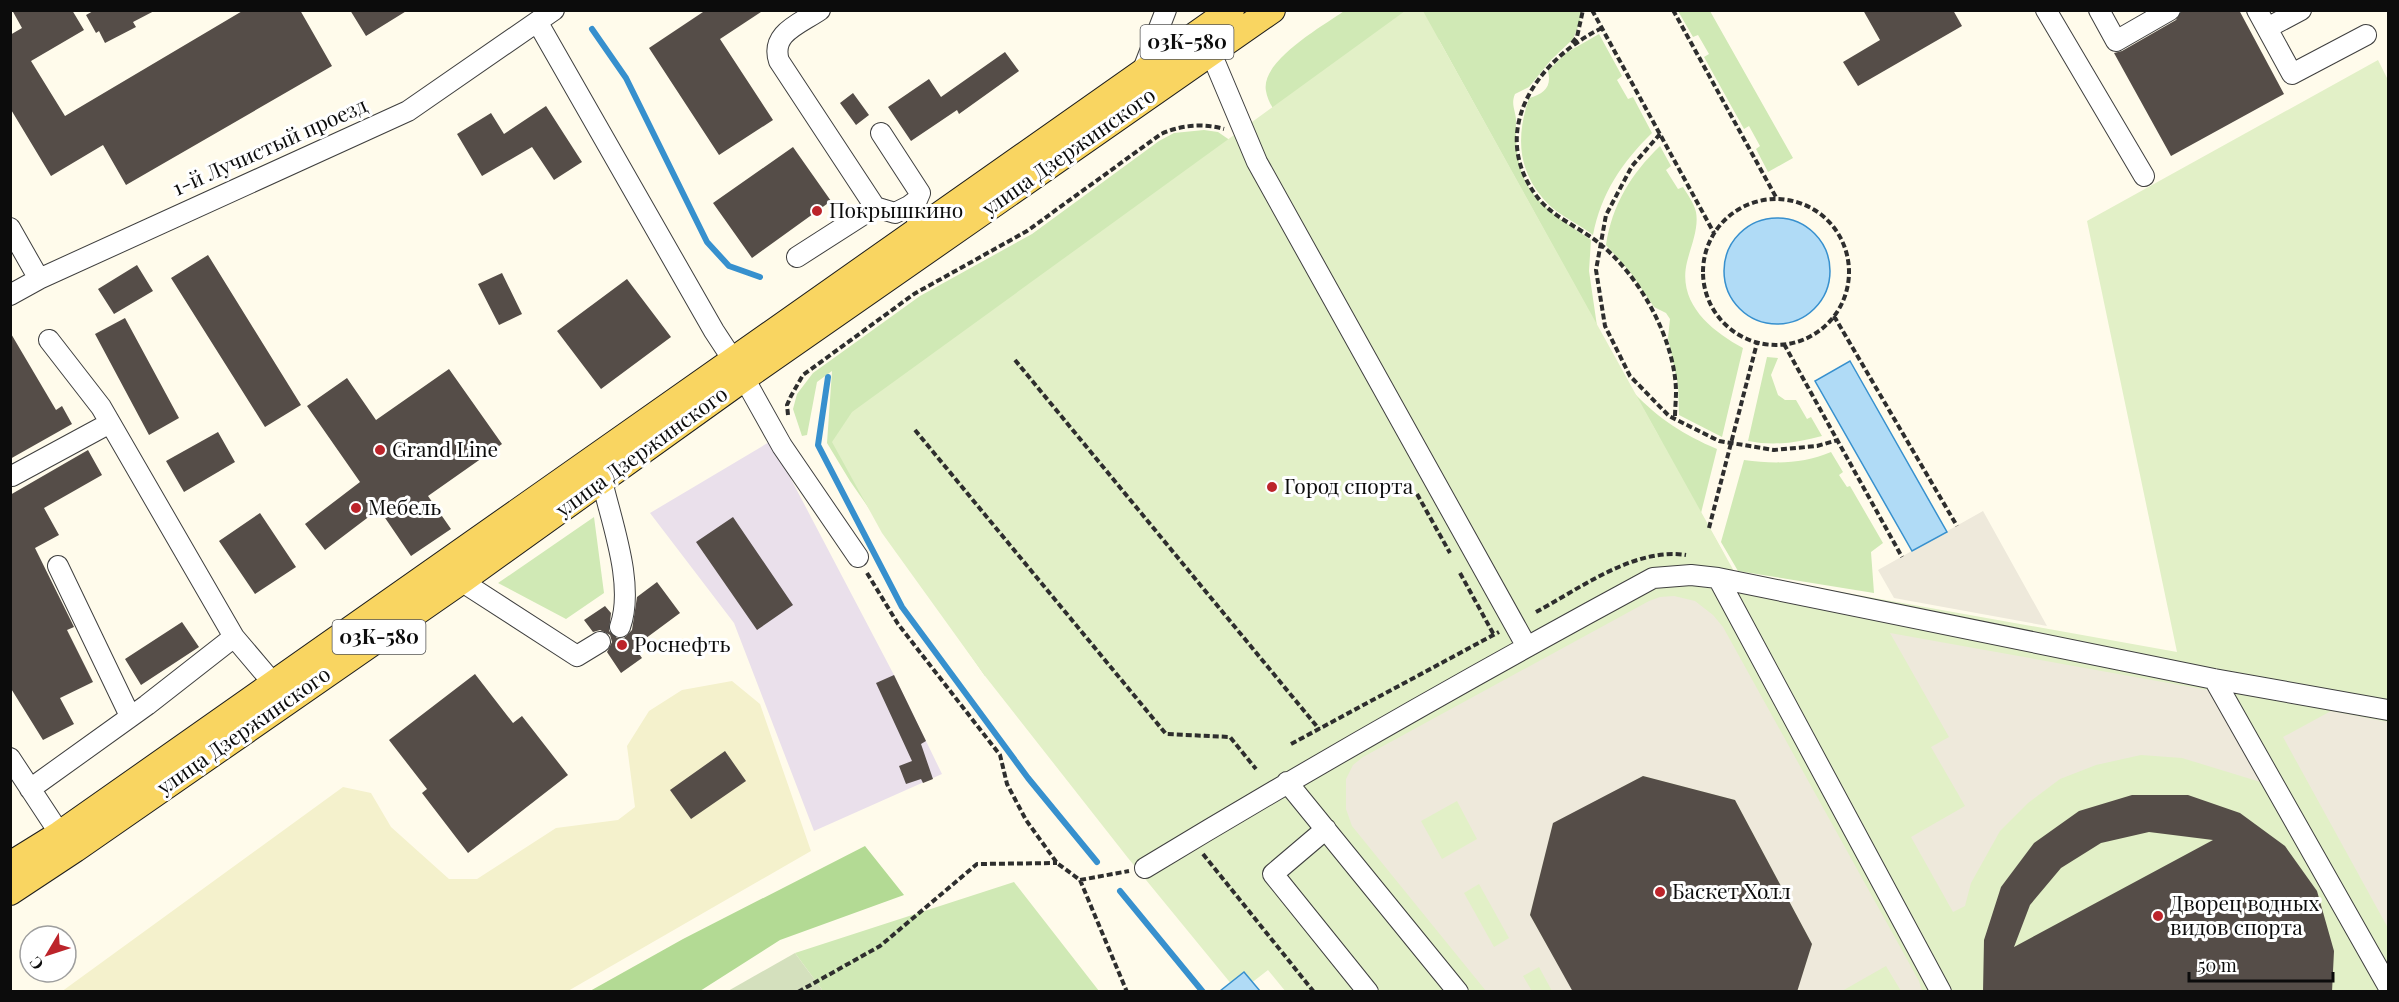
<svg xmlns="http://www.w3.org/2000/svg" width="2399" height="1002" font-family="'Playfair Display',serif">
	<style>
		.industrial { fill: #eae0eb }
		.farmland { fill: #f4f1cc }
		.green { fill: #d0e9b5 }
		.forest { fill: #b3da94 }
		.cemetery { fill: #d4e0bd }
		.pitch { fill: #e2f0c7 }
		.plaza { fill: #eee9db; fill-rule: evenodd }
		.water { fill: #b0dbf6; stroke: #3790ce; stroke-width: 1.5 }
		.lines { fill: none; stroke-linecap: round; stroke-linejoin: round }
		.stream { stroke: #3790ce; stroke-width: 6 }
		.building { fill: #554d48; fill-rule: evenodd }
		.minor-casing { stroke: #3f3f3f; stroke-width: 22 }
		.major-casing { stroke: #1d1d1d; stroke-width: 28 }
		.path { stroke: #2e2e2e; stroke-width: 4; stroke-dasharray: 6 3; stroke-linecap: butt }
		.minor { stroke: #fff; stroke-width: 20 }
		.major { stroke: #f9d561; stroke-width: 26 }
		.poi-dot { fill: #bc242a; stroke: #fff; stroke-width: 2 }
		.labels { text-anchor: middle; stroke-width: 6; stroke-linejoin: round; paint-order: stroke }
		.shield { fill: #fff; stroke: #555; stroke-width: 1.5 }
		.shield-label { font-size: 20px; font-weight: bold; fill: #0c0c0c }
		.street-label { font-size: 21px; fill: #0c0c0c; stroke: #fff }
		.poi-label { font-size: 21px; fill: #0c0c0c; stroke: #fff; text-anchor: start }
	</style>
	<rect width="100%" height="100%" fill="#fffbeb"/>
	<path class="industrial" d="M771 441 894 675 942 774 814 831 734 623 650 513Z"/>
	<path class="farmland" d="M732 681 760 704 811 851 568 991 61 992 343 787 371 793 391 827 449 879H477L556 828 618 820 635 807 627 746 649 711 682 690Z"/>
	<path class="green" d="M1344 11H1581L1580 22 1573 39 1551 60 1529 87 1515 94C1510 106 1517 112 1516 124 1514 192 1541 206 1591 240L1589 271 1597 326 1439 40 1285 128C1279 117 1268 104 1266 91 1260 61 1323 26 1344 11Z
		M1678 11H1710L1793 158 1768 172 1756 149 1760 146 1749 126 1744 129 1704 57 1709 54 1698 35 1693 37Z
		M1599 34 1622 76 1617 80 1628 99 1633 97 1652 133C1622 162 1601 194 1593 235 1579 224 1560 216 1547 203 1517 171 1516 137 1529 98 1544 94 1552 87 1548 71L1566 53Z
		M1204 130 1218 132 1234 143 985 676 850 481 827 443 832 371 817 382 807 435 802 436 793 409 797 394 813 373 920 296 1032 234 1159 141 1174 133Z
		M1660 146 1671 166 1666 170 1678 189 1683 187C1687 194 1694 203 1696 212 1699 228 1691 246 1687 262 1677 303 1711 331 1743 348L1722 437 1679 415 1678 385 1668 338 1670 319 1666 313 1654 307 1630 272 1606 245C1612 205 1631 174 1660 146Z
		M1767 357 1778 358 1771 375 1778 395 1785 400H1796L1807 419 1811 417 1822 436C1797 443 1773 446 1748 441Z
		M1634 393C1659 419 1684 435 1717 449L1701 513 1724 554 1700 548 1658 435Z
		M1831 452 1843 472 1839 475 1847 487 1850 486 1883 543 1871 552 1874 593 1738 571 1721 542 1744 460C1774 464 1803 464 1831 452Z
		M594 517 604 593 566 619 498 583Z
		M1014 882 1099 991H823L795 953Z"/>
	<path class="forest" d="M865 846 904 895 780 940 700 991H590L683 939Z"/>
	<path class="cemetery" d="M795 953 823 991H728Z"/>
	<path class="pitch" d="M1405 11H1423L1735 573 2177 652 2087 221 2378 60 2388 80V991L1286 992 1268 970 1241 991H1237L1128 858 985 676 882 533 832 442 852 412Z"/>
	<path class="plaza" d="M1983 511 2047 626 1894 598 1878 570Z
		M1674 596 1695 601 1713 615 1723 627 1919 981 1922 991H1901L1886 966 1842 991H1797L1812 944 1735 800 1643 776 1553 824 1530 915 1573 991H1552L1539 967 1523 976 1532 991H1486L1352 826 1346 809V779L1353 765 1363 757 1649 601 1660 597ZM1457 801 1477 839 1442 859 1421 821ZM1479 884 1509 938 1494 947 1464 893Z
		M1890 633 2213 691 2267 784 2182 758 2141 755 2096 765 2060 779 2028 803 2000 831 1971 883 1965 906 1953 912 1911 837 1965 806 1931 747 1949 737Z
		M2331 711 2388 722V928L2283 737Z"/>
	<path class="water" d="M1724 271a53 53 0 1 1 106 0a53 53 0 1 1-106 0Z
		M1850 361 1947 532 1912 551 1815 381Z
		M1244 972 1260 991H1220Z"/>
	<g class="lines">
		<path class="stream" d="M592 29 626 78 707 242 729 266 760 277
			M828 377 818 445 902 607 1028 778 1097 862
			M1120 891 1203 992"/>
	</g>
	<path class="building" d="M12 10H72L84 30 31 61 65 116 244 10H300L332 66 126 185 103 145 51 176 10 108V35L22 28Z
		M95 10H156L133 22 136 27 105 43 99 31 96 33 86 15Z
		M350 10H408L366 36Z
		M706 10H764L720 39 773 120 719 155 649 48Z
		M1863 10H1953L1962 26 1858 86 1843 62 1880 40Z
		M2182 10H2239L2284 94 2171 156 2114 53 2122 51 2176 20Z
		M1005 52 1019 71 959 114 957 110 911 141 888 107 929 79 941 97Z
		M853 93 869 115 856 125 840 103Z
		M546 106 582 162 554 180 532 147 482 176 457 134 491 113 504 134Z
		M793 147 831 201 752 258 713 203Z
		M208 255 301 405 265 427 171 278Z
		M137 265 153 291 114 314 98 289Z
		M502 273 522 314 499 325 478 284Z
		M627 279 671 337 601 389 557 331Z
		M125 318 179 418 149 435 95 334Z
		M10 332 56 410 62 406 72 424 10 459Z
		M449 369 502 444 428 496 451 529 411 556 379 509 325 550 305 524 360 482 307 406 347 378 376 420Z
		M218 432 235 462 184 492 166 461Z
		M88 450 102 475 44 508 59 535 35 548 74 627 67 630 93 682 60 698 74 724 43 740 10 687V495Z
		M260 513 296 567 255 594 219 541Z
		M733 517 793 605 757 630 696 542Z
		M657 582 680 613 634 647 642 658 621 673 607 652 612 642 610 635 600 630 593 632 584 620 605 606 611 613 609 631 617 638H624L632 630 637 597Z
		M182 622 199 647 141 685 125 659Z
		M475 674 513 723 522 716 568 775 468 853 422 793 427 789 389 740Z
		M894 675 926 741 921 744 933 779 923 783 921 779 906 784 899 766 912 761 876 683Z
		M725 751 746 781 691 819 670 790Z
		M1643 776 1735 800 1812 944 1797 992H1573L1530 915 1553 823Z
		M2132 795H2188L2240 813 2285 846 2317 891 2334 951 2332 992H1983L1984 940 2001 887 2034 843 2079 811ZM2149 832 2213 840 2014 947 2030 905 2061 868 2101 843Z"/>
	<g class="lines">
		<g class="minor-casing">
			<path id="minor" d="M820 10C800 24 770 33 779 61L875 207 895 213 909 206 923 227
				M2046 10 2144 176
				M2099 10 2116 41 2170 10
				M2257 10 2292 74 2366 35
				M538 23 714 331 733 360
				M2267 28 2301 10
				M1211 53 1257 162 1527 647
				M1142 72 1166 10
				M881 133 920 193 917 200 909 206
				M10 228 39 279
				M797 257 875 207
				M10 295 39 279 408 111 554 10
				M744 378 782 446 858 557
				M12 476 110 423
				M602 481C612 524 635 585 620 627
				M58 566 130 716
				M1718 578 1941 992
				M461 581 577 656 600 642
				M234 637 273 683
				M2214 679 2388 986
				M10 758 60 834
				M1287 782 1458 992
				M30 789 147 705 234 637 101 407 49 340
				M1326 829 1273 874 1368 992
				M1145 868C1312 767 1481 671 1653 578L1691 575 1718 578 2214 679 2388 710"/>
		</g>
		<g class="major-casing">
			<path id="major" d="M10 865 60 834 1231 10
				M10 892 75 849 461 581 744 378 1272 10"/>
		</g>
		<path class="path" d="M1592 10 1714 233
			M1673 10 1777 199
			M1602 28C1538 59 1486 131 1538 198 1554 218 1581 228 1600 244 1640 276 1675 340 1676 391 1676 400 1675 409 1675 418
			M1572 43 1577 37 1583 10
			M1660 134 1632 166 1606 215 1596 270 1605 326 1630 376 1669 416 1719 441 1774 450 1817 446 1838 440
			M1703 272a73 73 0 1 1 146 0a73 73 0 1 1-146 0Z
			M1834 316 1957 526
			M1784 344 1902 557
			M1015 360 1319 729
			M788 415 787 405 791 396 803 375 914 294 1027 231 1161 134C1181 125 1203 123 1224 129
			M915 430 1166 734 1230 737 1256 769
			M1417 494 1450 553
			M1709 528 1757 343
			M867 573 898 624 1000 755 1007 784 1026 820 1057 863 1080 880 1129 871
			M1460 573 1494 635
			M1536 612C1579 589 1635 547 1686 555
			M1291 744 1499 632
			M1203 854 1314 992
			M1080 880 1127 992
			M798 992 880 946 977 864 1057 863"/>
		<use href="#minor" class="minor"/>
		<use href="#major" class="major"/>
	</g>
	<g class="poi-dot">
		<circle cx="817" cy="211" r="6"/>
		<circle cx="380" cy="450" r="6"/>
		<circle cx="1272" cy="487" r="6"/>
		<circle cx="356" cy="508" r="6"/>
		<circle cx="622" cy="645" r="6"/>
		<circle cx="1660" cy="892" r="6"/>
		<circle cx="2158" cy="916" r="6"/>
	</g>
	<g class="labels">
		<g class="shield">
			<rect x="1140.5" y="25" width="93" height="34" rx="4.5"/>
			<rect x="332.5" y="620" width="93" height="34" rx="4.5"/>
		</g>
		<g class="shield-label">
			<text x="1187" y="49">03К-580</text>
			<text x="379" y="644">03К-580</text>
		</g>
		<g class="street-label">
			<text transform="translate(270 147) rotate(-24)" y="7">1-й Лучистый проезд</text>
			<text transform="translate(1069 152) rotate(-35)" y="7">улица Дзержинского</text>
			<text transform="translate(642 452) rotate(-36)" y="7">улица Дзержинского</text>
			<text transform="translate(244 731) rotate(-35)" y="7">улица Дзержинского</text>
		</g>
		<g class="poi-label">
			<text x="829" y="218">Покрышкино</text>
			<text x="392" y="457">Grand Line</text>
			<text x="1284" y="494">Город спорта</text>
			<text x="368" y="515">Мебель</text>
			<text x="634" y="652">Роснефть</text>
			<text x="1672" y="899">Баскет Холл</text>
			<text x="2170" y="911">Дворец водных<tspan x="2170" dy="24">видов спорта</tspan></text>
		</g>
	</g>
	<rect width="2399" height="1002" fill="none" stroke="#0c0c0c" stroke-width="24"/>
	<g transform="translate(48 954) rotate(231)"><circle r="28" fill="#ffffff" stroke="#9e9e9e" stroke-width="1.5"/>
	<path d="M0-4.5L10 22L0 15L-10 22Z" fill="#bc242a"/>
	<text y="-9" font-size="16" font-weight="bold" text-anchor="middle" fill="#0c0c0c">С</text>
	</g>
	<path d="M2189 972v9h144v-9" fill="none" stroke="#0c0c0c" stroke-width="3"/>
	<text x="2198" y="972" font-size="18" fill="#0c0c0c" stroke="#ffffff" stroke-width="4.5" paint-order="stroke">50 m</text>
</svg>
